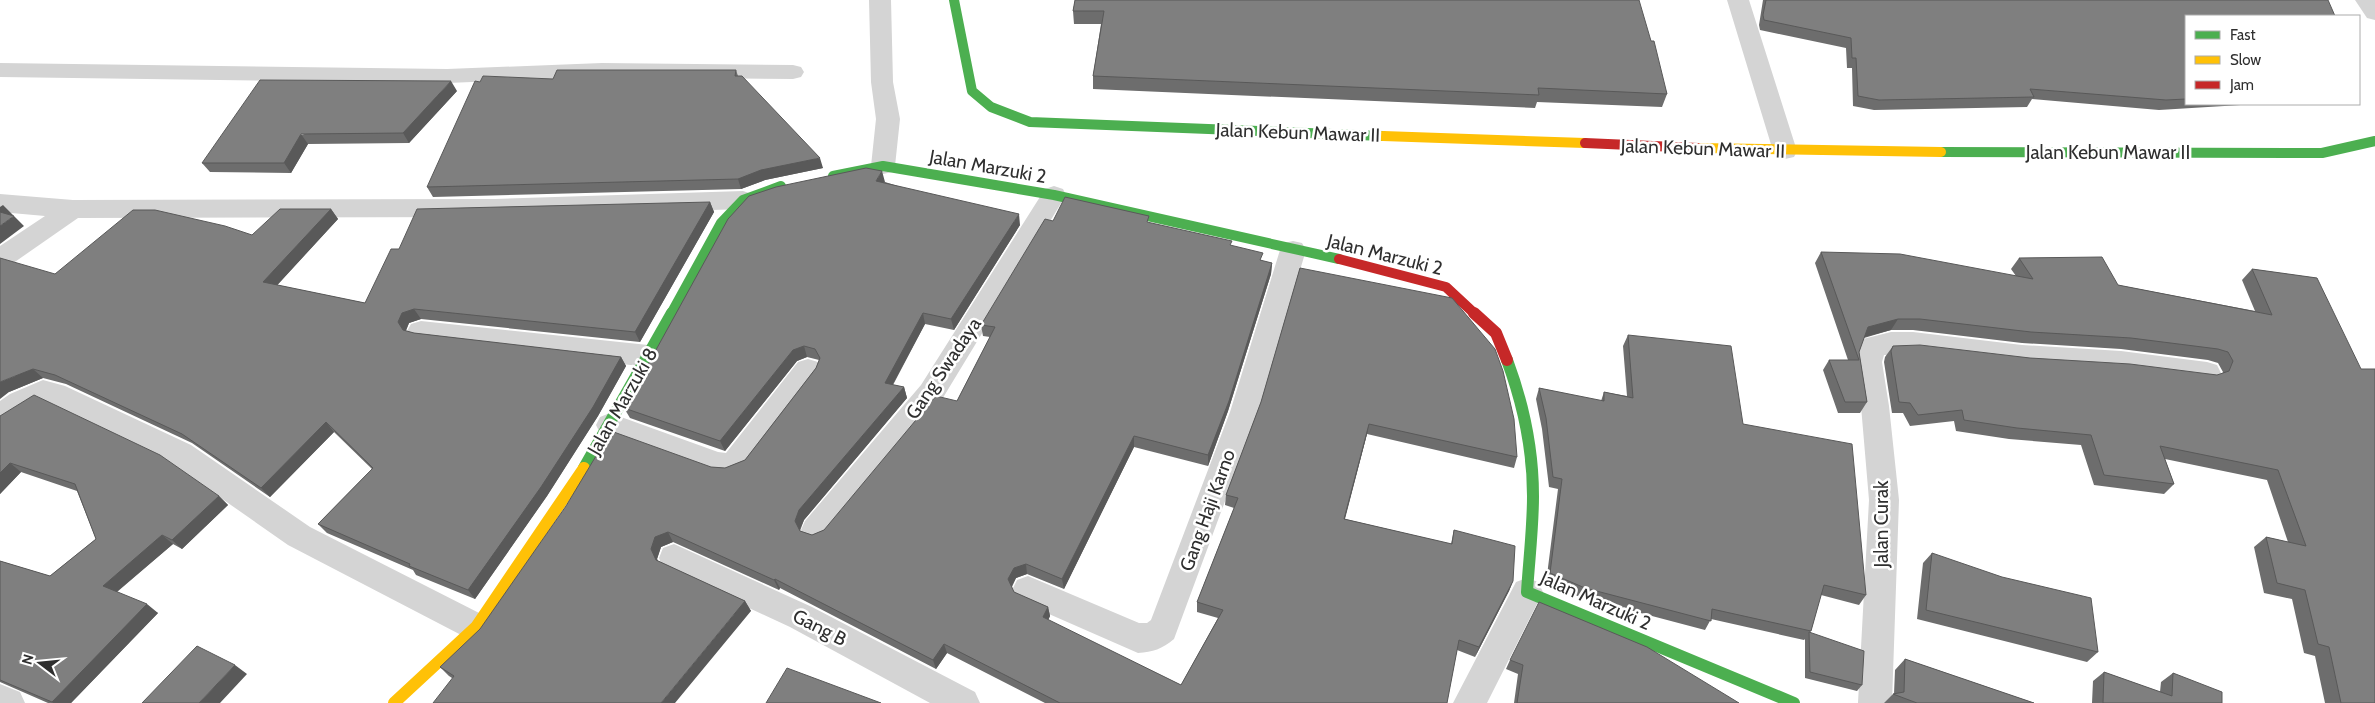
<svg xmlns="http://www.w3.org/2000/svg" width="2375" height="703" font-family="Cabin,sans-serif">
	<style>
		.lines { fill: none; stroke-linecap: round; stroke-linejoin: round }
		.street { fill: #d4d4d4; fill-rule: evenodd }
		.fast-far1 { stroke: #4caf50; stroke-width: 10 }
		.fast { stroke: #4caf50; stroke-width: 12 }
		.slow-far1 { stroke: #ffc107; stroke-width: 10 }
		.slow { stroke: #ffc107; stroke-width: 12 }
		.jam-far1 { stroke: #c62828; stroke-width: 10 }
		.jam { stroke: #c62828; stroke-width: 12 }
		.wall { fill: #6d6d6d }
		.shaded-wall { fill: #595959 }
		.building { fill: #7f7f7f; stroke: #595959 }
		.labels { text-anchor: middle; stroke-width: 5; stroke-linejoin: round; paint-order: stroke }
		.street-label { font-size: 19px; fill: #2f2f2f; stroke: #fff }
	</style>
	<rect width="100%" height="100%" fill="#fff"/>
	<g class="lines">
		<path class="street" d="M869 0H891L893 82 900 119 895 166 892 172 883 174 874 172 871 166 876 119 871 82Z
			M1727 0H1749L1797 151 1794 157 1785 159 1776 157 1773 151Z
			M2355 0H2375V20L2367 18Z
			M0 63 447 69 602 63 793 65 801 67 804 72 801 77 793 79 602 77 447 83 0 77Z
			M1054 186 1063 189 1066 195 941 401 827 539 816 543 805 539 801 530 805 521 921 385 1045 189Z
			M743 191 752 194 755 200 752 206 743 209 495 217 78 218 9 266 0 269V246L45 216 0 212V194L73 200 495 199Z
			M1293 241 1302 243 1306 250 1258 412 1174 639C1162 649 1153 652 1138 653L1017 600 1012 590 1017 580 1028 576 1139 623H1147L1151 620 1230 412 1280 250 1284 243Z
			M421 321 648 345 658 348 662 356 658 364 648 367 421 341 411 338 407 331 411 324Z
			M1891 332H1913L2022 345 2121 351 2207 362 2217 365 2221 373 2217 381 2207 384 2121 373 2022 367 1913 354 1884 355 1882 362 1889 406 1899 500 1892 703H1858L1869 500 1861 406 1854 362 1863 339Z
			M808 359 818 362 822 370 818 378 748 469 729 477 717 476 600 433 596 425 600 417 610 413 718 452 726 453 798 362Z
			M43 380 65 386 191 445 310 527 487 617 492 627 487 637 476 642 465 637 288 545 171 463 48 404 45 403C29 410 16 423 0 429V401L10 394Z
			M674 544 812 607 975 692 980 703H930L790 627 663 568 659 558 663 548Z
			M1527 578 1538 582 1543 592 1487 703H1453L1516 582Z
			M0 684 20 692 25 703H0Z"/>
		<path class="fast-far1" d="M954 0 972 91 991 107 1030 122 1383 136
			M1941 152 2322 153 2375 141
			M833 176 883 166 1054 195 1339 259
			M671 314 721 223 743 200 781 186"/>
		<path class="fast" d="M1507 360C1523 403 1533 450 1533 496 1533 528 1529 560 1527 592L1794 703
			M584 468 672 313"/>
		<path class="slow-far1" d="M1383 136 1585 143
			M1698 148 1941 152"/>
		<path class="slow" d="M394 703 476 627 584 468"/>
		<path class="jam-far1" d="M1585 143 1698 148
			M1339 259 1446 287 1475 314"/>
		<path class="jam" d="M1474 313 1496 333 1507 360"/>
	</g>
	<path class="wall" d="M1075 0 1651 41 1667 94 1662 107 1537 102 1535 108 1093 89V76L1101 24H1074L1073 11Z
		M1763 0H2328L2186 16V104H2257L2159 110 2032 99 2027 107 1874 110 1853 106 1852 68H1847L1846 48 1760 30 1759 25Z
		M736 70 738 76 823 168 765 180 741 189 433 197 427 187 553 79Z
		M457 91 409 143 308 144 291 173 210 172 202 163Z
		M885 182 1020 225 954 330 925 324 893 385 904 387 907 398 804 520 800 531 812 535 824 530 957 401 990 337 983 336 981 325 1053 221 1149 223 1231 246 1263 261 1272 263 1271 274 1228 411 1208 466 1134 447 1064 589 1027 574 1016 578 1012 587 1014 592 1048 607 1050 616 1048 620 1181 685 1218 618 1197 612V602L1234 508 1225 505 1226 495 1261 402 1300 268 1517 457 1514 468 1367 434 1345 519 1451 544 1454 530 1513 581 1509 591 1475 657 1457 650 1447 703H1045L947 653 936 669 780 588 779 590 673 542 661 547 657 559 658 561 745 601 751 611 452 678 449 676 440 667 711 467 725 468 745 460 816 368 819 360 807 357 797 361 725 451 630 418 624 408Z
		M710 202 714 212 640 342 421 319 409 323 406 331 414 333 621 357 626 366 598 416 547 496 475 599 416 575 413 570 327 533 318 524 372 469 334 432 270 497 192 443 66 384 43 378 9 392 55 274 252 235 331 209 338 219 277 285 365 303 399 249Z
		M1821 252 2016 276 2011 269 2019 258 2118 285 2255 311 2242 280 2252 269 2317 278 2375 703H2325L2315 656 2304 653 2292 599 2264 593 2254 547 2266 537 2288 542 2267 480 2165 459 2174 484 2164 494 2094 485 2081 445 2009 439 1956 431 1954 421 1910 426 1903 413H1892L1884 362 1885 357 1893 346 2217 375 2222 374 2223 372 2218 363 2208 360 2121 349 2022 343 1913 330H1891L1864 338 1859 352 1867 402 1860 413H1838L1823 370 1829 360H1848L1815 263Z
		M1628 335 1743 424 1866 595 1859 605 1821 595 1811 631 1810 632 1862 685 1857 691 1805 678V639L1804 640 1711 619 1705 630 1580 597 1546 583 1558 489 1549 487 1542 429 1536 399 1539 388 1601 401 1604 392 1627 396 1623 346Z
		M0 416 219 496 228 505 182 549 173 544 117 592 158 613 71 703H48L0 682V561L50 576 96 539 77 491 21 472 0 494Z
		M1932 553 2098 652 2087 662 1917 619 1923 563Z
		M1905 659 2034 703H1884L1893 694H1894L1895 670Z
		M1510 660 1739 703H1514L1518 674 1506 669Z
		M2104 672 2160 692 2161 682 2173 673 2222 703H2092L2093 681Z"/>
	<path class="shaded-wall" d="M451 81 457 91 409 143 403 133Z
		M301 134 308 144 291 173 284 163Z
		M820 158 823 168 765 180 741 189 738 179 761 170Z
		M882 171 885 182 879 192 876 181Z
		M710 202 714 212 640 342 635 332Z
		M3 205 13 215 5 221 0 216V207Z
		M331 209 338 219 271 292 263 282Z
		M1019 214 1020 225 954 330 951 319Z
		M14 216 24 226 0 244V226Z
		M1272 263 1271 274 1228 411 1208 466V455Z
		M414 309 421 319 409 323 405 332 410 340 398 322 402 313Z
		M923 313 925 324 888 393 885 383Z
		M1898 319 1891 330 1861 338 1868 327Z
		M804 346 807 357 797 361 725 451 720 441 793 350Z
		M621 357 626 366 598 416 547 496 475 599 468 590Z
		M33 369 43 378 9 392 0 399V382Z
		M904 387 907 398 804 520 799 531 795 521 799 510Z
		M326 422 334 432 270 497 261 488Z
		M1369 424 1367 434 1342 529 1344 519Z
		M1134 436V447L1064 589 1062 579Z
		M10 463 21 472 0 494V473Z
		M219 496 228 505 182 549 172 540Z
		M668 532 673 542 661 547 657 559 662 570 656 560 651 549 655 537Z
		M162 535 173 544 114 594 103 586Z
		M1026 564 1027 574 1016 578 1010 589 1008 579 1014 568Z
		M775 579 780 588 779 590 774 580Z
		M1513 581 1509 591 1475 657 1479 647Z
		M745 601 751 611 675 703H661Z
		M147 604 158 613 71 703H53L52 702Z
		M1048 607 1050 616 1045 627 1043 617Z
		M944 644 947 653 936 669 933 660Z
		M235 665 247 674 220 703H199Z"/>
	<path class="building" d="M1075 0H1639L1651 41H1654L1667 94 1538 88 1539 95 1093 76 1104 11H1073Z
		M1766 0H2328L2335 16H2186V99L2166 100 2030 89 2034 97 1879 100 1858 96 1856 58H1852L1851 38 1764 20 1763 15Z
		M557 70H736L735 76H742L820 158 761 170 738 179 427 187 475 81 480 82 483 76 553 79Z
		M260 80 451 81 403 133 301 134 284 163H202Z
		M866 168 882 171 876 181 1019 214 951 319 923 313 885 383 904 387 799 510 795 521 800 531 812 535 824 530 936 396 957 401 995 327 981 325 1045 219 1053 221 1065 197 1149 216 1147 222 1232 241 1230 245 1263 253 1260 260 1272 263 1229 401 1208 455 1134 436 1062 579 1026 564 1014 568 1008 579 1014 592 1048 607 1043 617 1181 685 1223 610 1197 602 1238 498 1226 495 1261 402 1300 268 1452 298 1495 349 1503 371 1514 419 1517 457 1369 424 1344 519 1452 544 1454 530 1515 546 1513 581 1479 647 1459 640 1447 703H1060L944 644 933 660 775 579 774 580 668 532 655 537 651 549 656 560 745 601 661 703H433L454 676 440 667 480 629 566 506 611 431 711 467 725 468 745 460 816 368 820 358 815 349 804 346 793 350 720 441 624 408 728 219 749 196 776 187Z
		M710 202 635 332 414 309 402 313 398 322 403 330 414 333 621 357 593 407 541 487 468 590 409 566 410 564 318 524 373 468 326 422 261 488 182 434 55 375 33 369 0 382V258L55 274 133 210H155L225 226 252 235 280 209H331L263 282 365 303 391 249H399L417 209Z
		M0 212 14 216 0 226Z
		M1821 252 1900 254 2033 279 2019 258 2102 257 2118 285 2272 315 2252 269 2317 278 2361 369H2375V703H2341L2329 647 2318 644 2305 590 2277 583 2266 537 2306 546 2278 470 2160 446 2174 484 2104 475 2091 435 2017 428 1964 420 1962 410 1918 415 1910 403 1899 402 1891 351 1893 346 1920 345 2030 358 2130 364 2217 375 2229 371 2233 361 2228 352 2218 349 2131 338 2031 332 1920 319H1898L1868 327 1859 352 1867 402H1845L1829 360H1859Z
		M1628 335 1731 346 1743 424 1852 444 1866 595 1824 585 1811 631 1712 609 1711 621 1585 588 1550 573 1562 479 1553 477 1546 418 1539 388 1604 401V392L1633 398Z
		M34 395 160 455 219 496 172 540 162 535 103 586 147 604 52 702 0 680V561L50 576 96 539 75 484 10 463 0 473V416Z
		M1932 553 2002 577 2091 598 2098 652 1926 610Z
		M1539 602 1647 647 1739 703H1517L1523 665 1510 660Z
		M1809 632 1864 651 1862 685 1810 672Z
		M197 646 235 665 199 703H142Z
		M1905 659 2034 703H1917L1893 694 1904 692Z
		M787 668 881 703H766Z
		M2104 672 2172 696 2173 673 2222 692V703H2103Z"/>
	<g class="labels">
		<g class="street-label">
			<text transform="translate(1298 132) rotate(2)" y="7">Jalan Kebun Mawar II</text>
			<text transform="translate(1703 148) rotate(2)" y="7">Jalan Kebun Mawar II</text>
			<text x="2108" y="159">Jalan Kebun Mawar II</text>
			<text transform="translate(988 166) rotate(10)" y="7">Jalan Marzuki 2</text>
			<text transform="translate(1385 254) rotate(14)" y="7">Jalan Marzuki 2</text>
			<text transform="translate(943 368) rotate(-56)" y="7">Gang Swadaya</text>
			<text transform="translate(622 401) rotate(-60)" y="7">Jalan Marzuki 8</text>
			<text transform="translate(1207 510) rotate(-70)" y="7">Gang Haji Karno</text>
			<text transform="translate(1881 524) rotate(-90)" y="7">Jalan Curak</text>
			<text transform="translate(1596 600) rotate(24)" y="7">Jalan Marzuki 2</text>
			<text transform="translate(820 627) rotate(27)" y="7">Gang B</text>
		</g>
	</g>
	<rect x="2185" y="15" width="175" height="90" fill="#ffffff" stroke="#acacac"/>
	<rect x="2195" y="31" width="25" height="8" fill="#4caf50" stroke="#acacac"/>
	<text x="2230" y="40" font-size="15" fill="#2f2f2f">Fast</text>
	<rect x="2195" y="56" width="25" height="8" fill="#ffc107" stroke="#acacac"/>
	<text x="2230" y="65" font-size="15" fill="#2f2f2f">Slow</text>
	<rect x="2195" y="81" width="25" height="8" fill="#c62828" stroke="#acacac"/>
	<text x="2230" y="90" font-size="15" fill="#2f2f2f">Jam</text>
	<g transform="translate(40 663) rotate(286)" stroke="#ffffff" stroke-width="4" paint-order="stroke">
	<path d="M0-4L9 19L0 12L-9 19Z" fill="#2f2f2f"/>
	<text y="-8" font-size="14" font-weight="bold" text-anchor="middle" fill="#2f2f2f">N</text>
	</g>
</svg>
